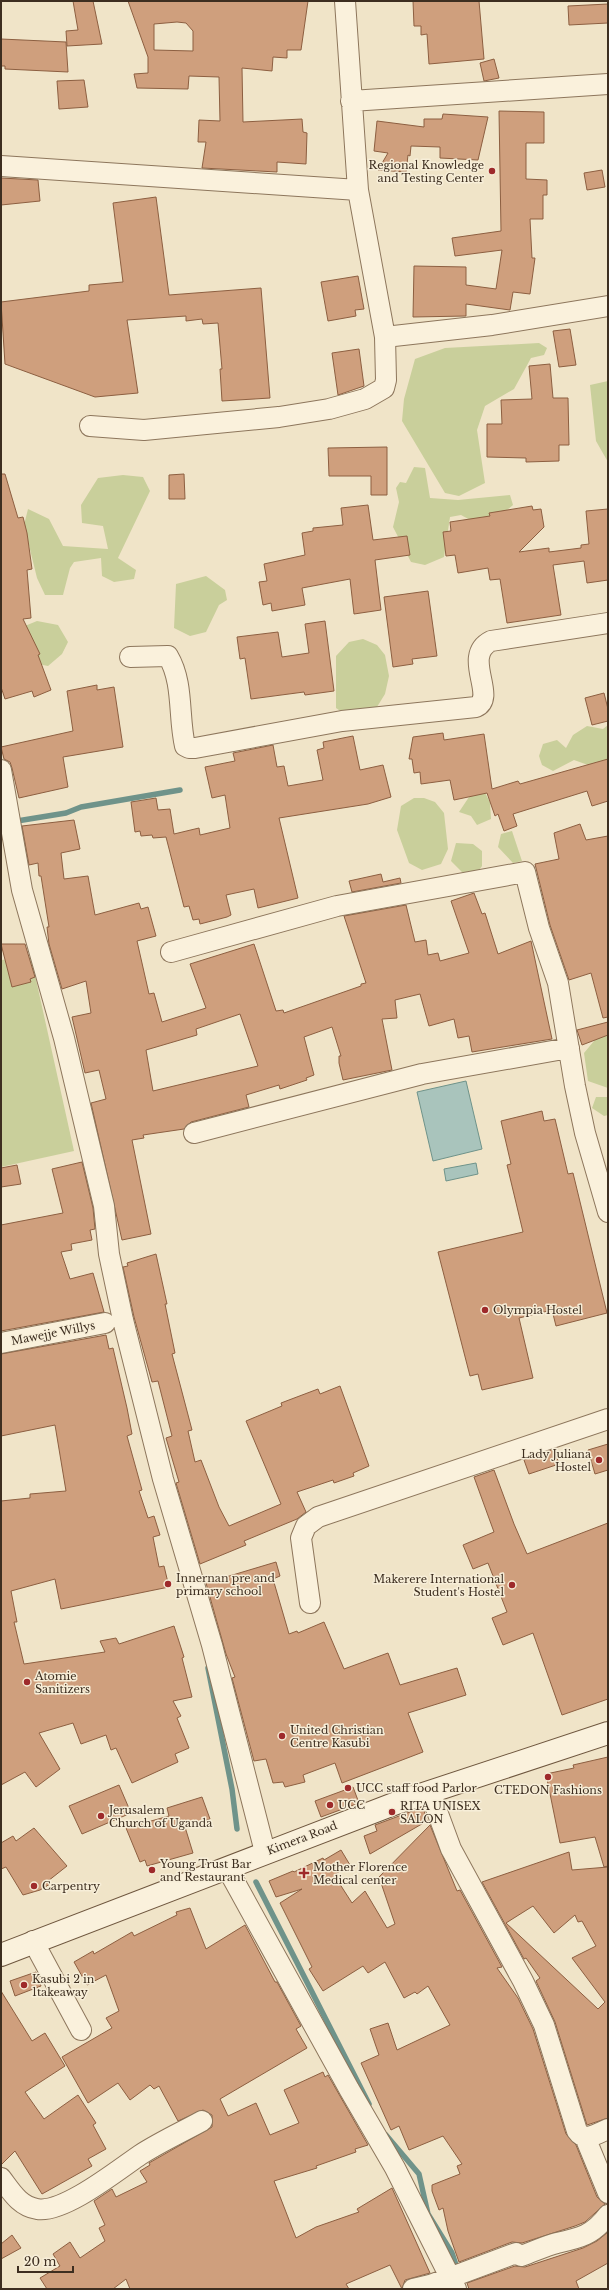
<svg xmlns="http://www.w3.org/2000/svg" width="609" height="2290" font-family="'Libre Baskerville',serif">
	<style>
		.green { fill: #c9cf9b }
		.water { fill: #a9c4bc; stroke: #6f938a }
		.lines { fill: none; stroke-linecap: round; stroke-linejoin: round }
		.stream { stroke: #6f938a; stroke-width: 5.5 }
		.building { fill: #cf9f7d; stroke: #8d5f41; fill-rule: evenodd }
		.street-casing { stroke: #8d765c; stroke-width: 22 }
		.secondary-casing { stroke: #6f573f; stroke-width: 24 }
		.street { stroke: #faf1dc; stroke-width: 20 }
		.secondary { stroke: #faf1dc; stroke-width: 22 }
		.poi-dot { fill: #9e2a2b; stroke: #f7eed8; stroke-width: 1.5 }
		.labels { text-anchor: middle; stroke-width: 3; stroke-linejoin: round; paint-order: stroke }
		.poi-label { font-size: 11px; fill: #3d2e20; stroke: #f7eed8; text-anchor: start }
		.street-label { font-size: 11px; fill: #3d2e20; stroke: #f7eed8 }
	</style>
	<rect width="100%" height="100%" fill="#f0e4c8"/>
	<path class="green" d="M539 343 547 348 544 355 531 358 514 389 485 406 477 430 485 483 459 496 445 493 402 421 404 399 415 359 445 348Z
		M608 381V462L596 441 590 385Z
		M414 467 425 468 430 498 458 500 510 495 513 505C491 523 488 530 461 515L450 517 444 557 425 565 411 562 393 527 399 502 396 488 400 482 406 483Z
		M123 475 143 477 150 491 118 558 136 570 134 579 114 582 102 576 101 558 74 562 70 568 63 595H45L37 578 24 525 28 509 49 519 63 546 108 549 103 526 82 523 81 505 98 478Z
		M206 576 225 590 227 600 219 605 206 632 190 636 174 628 176 584Z
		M37 621 58 625 68 642 62 654 48 666 18 660 15 630Z
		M363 639 377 645 385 655 389 676 385 694 372 715 349 717 336 708V656L349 642Z
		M608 725V761L588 765 574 760 553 771 542 765 539 756 543 744 557 740 566 748 573 735 587 726 603 729Z
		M484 791 490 802 491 819 477 825 471 816 459 812 471 794Z
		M414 798H424L435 802 444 813 448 849 441 864 422 870 409 863 397 830 401 806Z
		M512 831 522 861 513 863 498 847 501 834Z
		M456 843 473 844 482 851V866L477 873 462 872 451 861Z
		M31 957 74 1151 1 1167V960Z
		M607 1034 608 1035V1088L588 1081 584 1053 599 1035Z
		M596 1097H608V1115L604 1116 592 1108Z"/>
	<path class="water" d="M466 1081 482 1149 433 1161 417 1092Z
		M476 1163 478 1174 446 1181 444 1169Z"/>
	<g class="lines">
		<path class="stream" d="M17 821 66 813 81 807 180 790
			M208 1668 232 1789 237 1829
			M256 1882 369 2104
			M386 2135 419 2174 428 2214 452 2253 458 2271"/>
	</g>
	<path class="building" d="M73 1H93L102 44 67 46 66 31 78 30Z
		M128 1H308L301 50H287V58L273 57 272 71 242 68 243 122 302 119 303 132 307 133 306 164 277 162V172L202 168 206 142H198L199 120 220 121 219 77 189 76 188 89 137 88 134 74 148 73V57ZM177 22 186 23 193 31V51L154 50V24Z
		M413 1H479L484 59 429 64 427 34 421 35V26H414Z
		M608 4V23L569 25 568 6Z
		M1 39 66 42 68 72 5 69V66H1Z
		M494 59 499 78 484 81 480 63Z
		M84 80 88 107 59 109 57 81Z
		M499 111 544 112V143H526V179L547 180V195H543V219H530L532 258H535L530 294 513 292 510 310 466 304V316L413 317 414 266 466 267V285L496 289 502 250 455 256 452 238 501 231Z
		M443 114 488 117 478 160 440 158V147L411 146 410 156 408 155 406 172 378 170 388 153 374 151 377 121 424 127V119H442Z
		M602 170 605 187 587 190 584 173Z
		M1 178 38 180 40 201 1 205Z
		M156 197 169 295 261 288 270 398 222 401 220 369H222L218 323 203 324 202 319 186 321V316L127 320 138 393 95 397 5 364 1 302 89 291V285L123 282 113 203Z
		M358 276 364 309 355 310 356 316 328 321 321 282Z
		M570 329 576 365 559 367 553 331Z
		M359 349 364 386 338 395 332 353Z
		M550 364 553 398H568L569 445H559V461L526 462V458L487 457V424H502L501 400 532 399 529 366Z
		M387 447V495H371V476H329L328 448Z
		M1 474H5L18 518 23 517 27 533 32 569 27 570 31 618 23 619 40 654 38 655 51 690 34 697 32 691 5 699 1 687Z
		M184 474 185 499H169V475Z
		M368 505 373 540 407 536 410 555 375 560 381 610 354 614 350 579 302 588 305 605 272 611 271 603 263 605 259 582 267 581 264 564 305 555 302 533 313 531V528L343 525 341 508Z
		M532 506 533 510 541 509 544 527 519 552 549 548V552L581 548V545L589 544 586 511 608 509V580L587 583 584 561 553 565 561 615 507 623 500 579 490 580 488 568 458 573 455 555 446 556 443 532 451 531 450 522 490 516 489 513Z
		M428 591 437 656 412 659 413 664 393 667 384 597Z
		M325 621 334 691 305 695 304 692 251 699 245 658 240 659 237 637 278 632 282 657 309 653 305 624Z
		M97 685V690L114 687 123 747 63 757 68 787 19 798 12 768 10 762 4 759 1 747 73 731 67 691Z
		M604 693 608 709V721L592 725 585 698Z
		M443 733 444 740 484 734 492 789 518 781 520 784 608 759V801L592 806 587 791 513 814 517 826 504 831 498 814 495 816 487 793 454 800 450 780 421 784 420 772 414 773 412 759H409L413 737Z
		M353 736 360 770 383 765 391 797 368 804 279 818 298 898 258 908 254 889 226 895 231 915 227 917 200 924 199 919 193 920 189 906 184 907 166 837 153 838 152 835 141 836 140 831 135 832 131 802 156 798 158 810 170 809 174 834 199 828 200 835 230 828 225 795 212 798 205 767 235 761 233 753 273 745 277 767 284 766 288 786 323 780 317 750 324 748 323 742Z
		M74 820 80 849 61 853 64 879 88 876 95 915 139 903 141 909 148 907 156 936 137 941 149 994 154 993 162 1022 206 1008 190 964 254 944 276 1011 283 1010 284 1013 361 986V984L366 983 344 916 406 905 415 942 426 940 428 955 438 953 440 961 469 953 451 901 474 893 482 914 485 913 498 954 531 941 552 1039 472 1052 469 1036 458 1038 454 1019 429 1026 420 994 395 1000 397 1018 382 1019 392 1070 343 1080 339 1063V1056H341L332 1027 304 1037 314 1075 306 1078 307 1080 280 1089 279 1085 246 1095 249 1107 191 1122 184 1129 143 1135 144 1138 132 1140 151 1234 122 1240 91 1103 106 1099 99 1070 85 1073 72 1017 91 1013 86 981 62 989 49 944 47 927H49L41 876H39L38 863 29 865 22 826ZM240 1014 258 1066 153 1091 146 1050 197 1035 196 1029Z
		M580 824 586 840 608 836V1017L603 1018 591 973 569 980 550 925 535 864 559 859 554 833Z
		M381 874 383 882 400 878 401 883 352 892 349 881Z
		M1 944H25L35 977 30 979 31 982 12 987Z
		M608 1022V1035L582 1045 577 1030Z
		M542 1111 544 1121 555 1119 568 1174 573 1173 607 1313 556 1326 552 1310 519 1318 533 1378 482 1390 478 1374 470 1376 438 1252 523 1232 507 1165 511 1164 501 1121Z
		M82 1162 93 1208 95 1229 90 1230 92 1240 71 1244 72 1250 61 1252 70 1279 93 1273 104 1312 1 1331V1225L63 1213 52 1169Z
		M17 1165 21 1184 1 1187V1168Z
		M156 1254 167 1304H165L175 1353 172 1354 192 1430 188 1431 195 1462 201 1460 219 1507 229 1526 281 1504 246 1421 282 1406 281 1403 318 1389 320 1394 340 1386 369 1466 353 1473 354 1476 334 1483 333 1480 297 1492 306 1512 297 1519 244 1541 246 1545 200 1564 176 1483 179 1482 166 1438 172 1436 158 1381 152 1382 134 1317 123 1267 128 1266 127 1263Z
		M106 1335 109 1349 113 1348 127 1408 132 1434 127 1436 142 1490 139 1491 148 1518 154 1516 160 1535 153 1537 159 1567 164 1566 169 1587 61 1609 55 1579 11 1591 17 1622H14L24 1664 105 1652 100 1641 116 1638 119 1644 174 1626 184 1657 182 1658 192 1697 173 1701 181 1716 177 1718 189 1748 175 1754 178 1762 132 1783 116 1748 111 1750 106 1735 81 1744 73 1723 39 1733 60 1769 36 1787 25 1772 1 1785V1501L30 1498V1494L66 1491 55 1425 1 1436V1354Z
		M608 1444V1470L595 1474 588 1450Z
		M554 1449 559 1464 529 1474 524 1460Z
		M494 1470 514 1524 527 1554 608 1523V1699L562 1715 533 1633 503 1645 492 1618 507 1612 488 1563 473 1569 463 1545 494 1532 474 1477Z
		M276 1562 280 1576 273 1579 289 1634 297 1631 298 1633 324 1622 344 1669 388 1653 400 1685 457 1668 466 1695 408 1713 423 1752 342 1783 335 1763 303 1775 305 1782 285 1787 283 1782 273 1783 266 1759 254 1761 232 1678 235 1677 226 1654 206 1583Z
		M608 1757V1866L604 1867 595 1837 560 1843 546 1774 574 1768 573 1765Z
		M119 1785 131 1813 82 1834 69 1806Z
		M353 1787 359 1803 321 1817 315 1801Z
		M202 1797 210 1819 185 1827 193 1853 147 1866 145 1860 140 1862 126 1828 169 1816 167 1808Z
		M423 1807 427 1821 370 1854 364 1836 377 1831 375 1825Z
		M430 1825 457 1891 460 1890 502 1967 497 1968 518 1998 533 2029 566 2134 576 2145 597 2197 605 2204 585 2222 575 2226 522 2243 512 2242 459 2262 448 2231 443 2208 439 2210 432 2191V2185L460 2174 457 2166 462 2164 443 2136 409 2150 399 2126 391 2130 361 2063 379 2055 370 2029 388 2023 397 2050 450 2025 428 1986 417 1994 415 1992 404 1998 385 1962 368 1973 363 1966 323 1991 309 1969 312 1967 280 1903 302 1889 276 1897 269 1881 293 1871 294 1872 323 1858 324 1860 341 1850 350 1865 334 1875 352 1903 365 1891 387 1928 395 1924 379 1877Z
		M34 1828 67 1866 48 1881 50 1884 40 1890 23 1895 6 1867 1 1869V1843L13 1836 16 1841Z
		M569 1852 572 1870 608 1867V2118L587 2125 555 2022 536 1981 540 1978 526 1958 524 1959 482 1882ZM533 1906 554 1933 575 1915 578 1922 582 1921 596 1946 572 1958 605 2002 598 2009 506 1923Z
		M190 1908 206 1949 245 1925 275 1982H277L301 2026 296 2029 307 2048 220 2099 228 2116 256 2103 270 2135 299 2123 284 2090 323 2072 325 2077 328 2075 368 2145 355 2149 356 2152 316 2166 317 2168 274 2181 296 2238 316 2227 359 2212 357 2209 392 2188 430 2273 405 2280 402 2289 390 2265 346 2284 349 2289H130L126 2279 113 2289H47L40 2278 60 2266 53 2254 70 2242 80 2258 105 2241 99 2228 105 2225 94 2201 112 2189 116 2197 147 2182 140 2171 150 2165 149 2163 212 2127V2115L203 2110 178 2121 159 2086 154 2089 150 2085 130 2100 118 2083 88 2103 62 2057 112 2028 106 2018 119 2011 106 1975 87 1985 74 1962 93 1951 94 1954 132 1932 134 1936 177 1915 176 1912Z
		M36 1972 41 1986 15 1996 10 1981Z
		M1 1991 32 2041 45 2033 65 2066 25 2092 44 2119 78 2095 96 2123 93 2125 106 2149 88 2159 92 2166 42 2194 15 2151 1 2165Z
		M608 2232V2263L576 2281 579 2289H469L467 2283 515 2266 525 2267 583 2248 597 2241Z
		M12 2235 21 2248 1 2259V2244Z"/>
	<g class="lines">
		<g class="street-casing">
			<path id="street" d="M351 101 608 84
				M1 166 358 190
				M385 337 492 325 608 306
				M90 426 144 430 279 417 329 409 365 399 384 388 386 380 385 337 358 190 345 1
				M130 657 168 656C184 683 178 716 185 746L189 748H195L342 721 476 707C498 697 461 656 491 641L608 623
				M1 770 22 890 64 1038 104 1206 109 1254 123 1320 163 1479 212 1645 265 1852
				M171 952 337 906 525 872 539 928 558 983 575 1086 585 1133 608 1212
				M194 1133 422 1074 569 1048
				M1 1343 105 1323
				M310 1603 301 1538 306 1526 318 1517 608 1419
				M430 1792 451 1849 523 1981 544 2025 577 2131C585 2143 598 2133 608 2129
				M227 1868 349 2089 395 2168 456 2289
				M33 1941 81 2030
				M585 2137 608 2193
				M1 2178C11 2191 19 2206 37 2209 63 2214 118 2170 140 2155 160 2142 182 2132 202 2121
				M413 2289 430 2285 516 2253 521 2256C533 2252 545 2246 557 2243 580 2238 593 2235 608 2215"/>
		</g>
		<g class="secondary-casing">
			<path id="secondary" d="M1 1955 399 1802 608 1733"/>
		</g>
		<use href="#street" class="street"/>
		<use href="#secondary" class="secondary"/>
	</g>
	<g class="poi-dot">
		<circle cx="492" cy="171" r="4"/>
		<circle cx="485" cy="1310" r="4"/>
		<circle cx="599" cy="1460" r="4"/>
		<circle cx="168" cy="1584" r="4"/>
		<circle cx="512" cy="1585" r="4"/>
		<circle cx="27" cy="1682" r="4"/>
		<circle cx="282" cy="1736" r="4"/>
		<circle cx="548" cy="1777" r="4"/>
		<circle cx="348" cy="1788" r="4"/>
		<circle cx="330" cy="1805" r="4"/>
		<circle cx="392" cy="1812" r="4"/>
		<circle cx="101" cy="1816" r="4"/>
		<circle cx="152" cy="1870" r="4"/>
		<path d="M302 1867h4v4h4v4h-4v4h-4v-4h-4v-4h4z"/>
		<circle cx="34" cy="1886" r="4"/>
		<circle cx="24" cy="1985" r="4"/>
	</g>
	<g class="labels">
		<g class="poi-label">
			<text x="484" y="169" text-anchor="end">Regional Knowledge<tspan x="484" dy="13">and Testing Center</tspan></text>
			<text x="493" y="1314">Olympia Hostel</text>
			<text x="591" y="1458" text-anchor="end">Lady Juliana<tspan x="591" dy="13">Hostel</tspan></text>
			<text x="176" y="1582">Innernan pre and<tspan x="176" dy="13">primary school</tspan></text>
			<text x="504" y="1583" text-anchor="end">Makerere International<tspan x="504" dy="13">Student's Hostel</tspan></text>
			<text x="35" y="1680">Atomie<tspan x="35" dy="13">Sanitizers</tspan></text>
			<text x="290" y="1734">United Christian<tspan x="290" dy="13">Centre Kasubi</tspan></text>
			<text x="356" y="1792">UCC staff food Parlor</text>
			<text x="548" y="1794" text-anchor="middle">CTEDON Fashions</text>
			<text x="338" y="1809">UCC</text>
			<text x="400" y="1810">RITA UNISEX<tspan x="400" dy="13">SALON</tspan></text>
			<text x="109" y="1814">Jerusalem<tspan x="109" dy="13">Church of Uganda</tspan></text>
			<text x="160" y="1868">Young Trust Bar<tspan x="160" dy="13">and Restaurant</tspan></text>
			<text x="313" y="1871">Mother Florence<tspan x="313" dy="13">Medical center</tspan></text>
			<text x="42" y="1890">Carpentry</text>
			<text x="32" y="1983">Kasubi 2 in<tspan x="32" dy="13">1takeaway</tspan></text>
		</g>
		<g class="street-label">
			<text transform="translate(53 1333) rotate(-11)" y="4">Mawejje Willys</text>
			<text transform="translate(302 1838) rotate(-21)" y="4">Kimera Road</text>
		</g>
	</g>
	<rect width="609" height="2290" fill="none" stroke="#3d2e20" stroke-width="4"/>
	<path d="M18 2266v6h55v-6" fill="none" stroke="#3d2e20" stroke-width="2"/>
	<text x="24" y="2266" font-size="12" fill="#3d2e20" stroke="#f7eed8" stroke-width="3" paint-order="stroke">20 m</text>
</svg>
